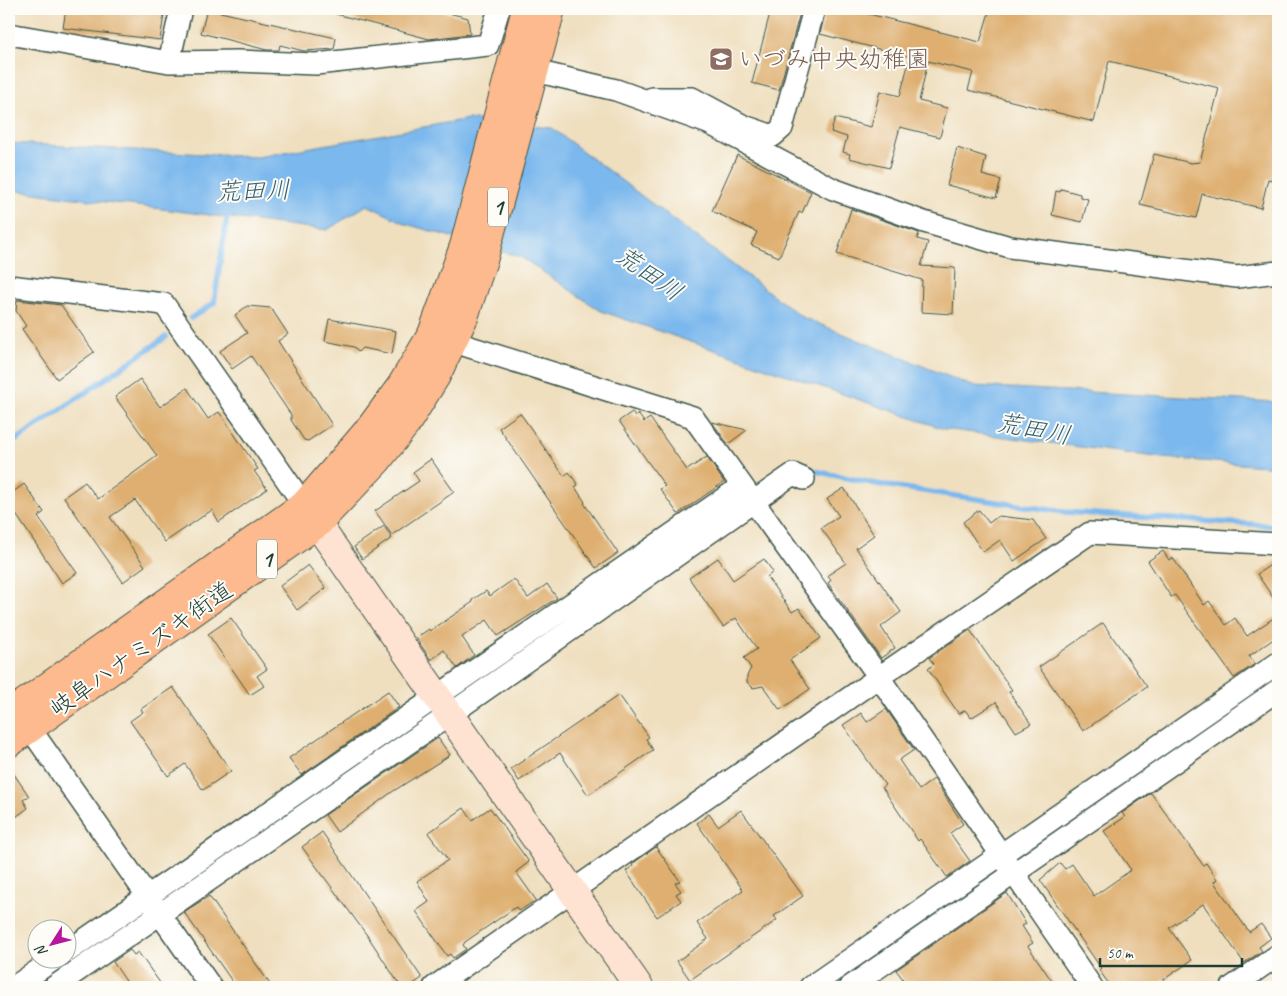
<svg xmlns="http://www.w3.org/2000/svg" width="1287" height="996" font-family="Caveat,'Klee One',sans-serif">
	<style>
		.water { fill: #7ab8ed; stroke: #4c7a90 }
		.lines { fill: none; stroke-linecap: round; stroke-linejoin: round }
		.stream { stroke: #7ab8ed; stroke-width: 5.5 }
		.building { fill: #deaf6f }
		.street-casing { stroke: #3e5549; stroke-width: 24 }
		.secondary-casing { stroke: #3e5549; stroke-width: 30 }
		.primary-casing { stroke: #3e5549; stroke-width: 30 }
		.street { stroke: #fff; stroke-width: 21 }
		.secondary { stroke: #fee3d2; stroke-width: 28 }
		.primary { stroke: #fcba8e; stroke-width: 28 }
		.labels { text-anchor: middle; stroke-width: 4; stroke-linejoin: round; paint-order: stroke }
		.shield { fill: #fdfcf7; stroke: #62766e; stroke-width: 1 }
		.shield-label { font-size: 22px; font-weight: bold; fill: #1f3d34 }
		.education-label { font-size: 24px; fill: #785e54; stroke: #fdfcf7; text-anchor: start }
		.street-label { font-size: 24px; fill: #1f3d34; stroke: #fdfcf7 }
		.water-label { font-size: 25px; font-style: italic; fill: #3a626c; stroke: #fdfcf7 }
	</style>
	<rect width="100%" height="100%" fill="#fdfcf7"/>
	<filter id="ink" filterUnits="userSpaceOnUse"><feTurbulence type="fractalNoise" baseFrequency=".02" numOctaves="2"/><feDisplacementMap in="SourceGraphic" scale="10" xChannelSelector="R" yChannelSelector="G"/><feConvolveMatrix kernelMatrix="1 2 1 2 8 2 1 2 1" color-interpolation-filters="sRGB"/></filter>
	<filter id="wash" filterUnits="userSpaceOnUse"><feTurbulence type="fractalNoise" baseFrequency=".0096" numOctaves="4" result="noise"/><feDisplacementMap in="SourceGraphic" scale="20" xChannelSelector="R" yChannelSelector="G"/><feGaussianBlur stdDeviation="1.12" result="paint"/><feColorMatrix in="noise" values="0 0 0 0 0 0 0 0 0 0 0 0 0 0 0 0 0 1.4 0 .05"/><feComposite in="paint" operator="in"/></filter>
	<g filter="url(#wash)">
		<rect width="100%" height="100%" fill="#efdfbf"/>
		<path class="water" d="M468 119 552 128 802 317 972 386 1278 402V467L1163 458 944 429 601 311 521 257 406 224 367 205 327 230 19 191 9 192V143L257 157Z"/>
		<g class="lines">
			<path class="stream" d="M191 318 214 303 228 211
				M9 445 166 337
				M801 468 876 484 1064 512 1278 526
				M34 987 92 948
				M833 987 847 977"/>
		</g>
		<g id="blocks">
			<path class="building" d="M66 9 85 12 86 9H165L160 40 63 28Z
				M207 9 336 38 334 49 304 51 280 45 279 50H267L201 33Z
				M336 9H433L468 18 470 34 429 39 336 14Z
				M771 9H801L779 90 752 83Z
				M826 9H849L980 42 990 9H1278V152L1271 180 1268 179 1261 208 1202 194 1196 218 1140 205 1154 154 1191 163 1200 162 1219 88 1109 61 1094 122 968 90 973 72 928 61 919 101 947 108 940 137 900 127 889 168 849 158 850 154 843 152 847 137 831 132 835 118 871 127 880 91 900 96 910 57 820 34Z
				M957 148 986 157 982 175 1001 180 996 198 947 185Z
				M737 155 811 192 802 213 799 212 779 257 751 245 757 232 712 211Z
				M1061 189 1080 194V197L1088 199 1082 222 1052 215 1056 191 1060 192Z
				M851 209 919 233 917 239 928 242 921 266 955 268 953 314 921 312 922 280 837 254Z
				M17 300 61 305 94 352 57 379 22 329 26 326 16 311Z
				M247 306 271 308 288 334 278 341 332 425 308 441 304 440 291 420V415L251 356 232 369 220 351 247 333 235 315Z
				M329 319 396 331 392 354 362 348 358 352 354 347 325 341Z
				M140 379 160 407 187 388 208 419 219 412 258 469 254 471 267 489 219 522 212 510 165 542 135 500 110 517 145 566 123 582 64 497 85 482 98 499 157 456 115 397Z
				M632 412 635 417 638 414 644 422 650 418 687 470 707 457 724 482 678 514 660 489 665 486 619 421Z
				M520 413 564 476 569 472 578 485 575 487 585 502 584 503 618 553 596 568 499 428Z
				M712 422 747 430 728 444Z
				M431 459 454 492 392 535 375 511 419 481 413 472Z
				M24 484 44 512 38 517 77 573 62 583 9 504V495Z
				M844 488 874 535 856 548 901 612 881 627 895 648 881 658 828 583 831 580 828 575 846 563 821 528 839 516 827 499Z
				M979 510 989 523 998 516 1033 520 1046 539 1014 561 1000 540 983 552 963 522Z
				M384 526 392 538 362 559 354 547Z
				M1163 551 1169 560 1173 558 1204 605 1209 601 1226 625 1235 618 1247 636 1278 615V636L1249 656 1255 664 1234 678 1175 595 1171 597 1148 561Z
				M718 558 733 580 764 559 773 572 767 577 792 612 799 608 821 638 790 660 810 689 780 710 763 686 753 688 747 682V676L751 668 744 658 757 649 736 618 723 627 689 578Z
				M1278 560V605L1257 574Z
				M308 565 326 588 297 610 280 586Z
				M514 579 528 598 547 584 557 598 498 636 487 620 462 637 474 655 457 668 444 650 431 660 416 638 429 629 430 631 473 602 472 600 486 591 490 596Z
				M231 618 267 669 257 676 264 686 250 695 208 634Z
				M1103 623 1147 687 1083 731 1039 667Z
				M970 630 1012 690 1009 692 1031 724 1016 732 996 702 971 718 965 710 959 714 928 669 934 664 929 658Z
				M173 687 231 771 203 790 185 764 168 776 130 721 143 712 141 709Z
				M388 691 399 707 302 775 289 758Z
				M619 695 649 737 646 739 653 750 588 795 560 753 519 781 511 769Z
				M886 709 914 750 899 760 919 790 934 779 963 824 950 833 970 861 947 877 920 839 918 841 882 787 885 785 843 725 861 713 867 722Z
				M438 738 450 755 392 792 337 832 325 815Z
				M9 767 29 796 23 800 28 808 9 822Z
				M1151 793 1203 865 1206 863 1217 879 1214 882 1249 932 1261 924 1271 938 1259 947 1262 951 1244 963 1203 904 1169 928 1192 960 1153 987H1111L1099 970 1101 968 1040 880 1060 863 1065 869 1072 864 1094 896 1131 870 1104 831 1125 817 1122 813Z
				M464 808 472 820 490 808 529 862 516 872 536 900 519 911 516 907 465 942 463 945 466 949 453 958 450 954 447 956 416 911 429 902 417 881 448 860 428 833Z
				M741 810 803 896 774 916 777 920 690 980 677 961 708 939 697 923 743 890 697 823 709 814 718 826Z
				M322 832 422 978 409 987H401L369 938 302 847Z
				M656 847 680 881 675 883 681 891 676 894 681 901 657 917 626 871 633 866 632 864Z
				M1007 893 1026 924 1022 926 1033 943 1028 946 1056 987H909L896 970Z
				M209 896 272 987H236L200 935 184 912Z
				M130 950 134 955 138 952 163 987H130L113 962Z"/>
		</g>
	</g>
	<g filter="url(#ink)">
		<use href="#blocks" fill-opacity="0" stroke="#3e5549" stroke-width="1"/>
		<g class="lines">
			<g class="street-casing">
				<path id="street" d="M9 34 169 62 238 61 316 64 488 45 499 9
					M169 62 181 9
					M520 71H535L616 90 708 123 833 189 924 222 1010 247 1237 277 1278 272
					M652 98H692L744 126 773 136 782 128 814 9
					M9 286 164 304 304 505
					M454 342 693 417 879 677 1092 987
					M22 717 211 987
					M68 951 742 486
					M14 987 56 958
					M54 987 449 715 793 474 804 479
					M434 987 879 677 1090 533 1278 544
					M810 987 1278 663
					M850 987 1278 690
					M1232 987 1278 955"/>
			</g>
			<g class="secondary-casing">
				<path id="secondary" d="M304 505 639 987"/>
			</g>
			<g class="primary-casing">
				<path id="primary" d="M9 714 304 505 370 428 401 386 432 334 464 246 526 9
					M9 743 317 524 377 461 406 424 436 376 464 317 484 257 551 9"/>
			</g>
			<use href="#street" class="street"/>
			<use href="#secondary" class="secondary"/>
			<use href="#primary" class="primary"/>
		</g>
	</g>
	<defs>
		<g id="school-square" transform="scale(1.25)"><rect x="-9" y="-9" width="18" height="18" rx="4" fill="#8d6e63" stroke="#fdfcf7"/><path d="M0-5L7-2L0 1L-7-2ZM-4 1L0 2.5L4 1V4Q0 6-4 4Z" fill="#fff"/></g>
	</defs>
	<g fill-rule="evenodd">
		<use href="#school-square" x="721" y="59"/>
	</g>
	<g class="labels">
		<g class="shield">
			<rect x="488" y="187.5" width="20" height="39" rx="4"/>
			<rect x="257" y="539.5" width="20" height="39" rx="4"/>
		</g>
		<g class="shield-label">
			<text x="498" y="215">1</text>
			<text x="267" y="567">1</text>
		</g>
		<g class="education-label">
			<text x="738" y="67">いづみ中央幼稚園</text>
		</g>
		<g class="street-label">
			<text transform="translate(141 649) rotate(-35)" y="8">岐阜ハナミズキ街道</text>
		</g>
		<g class="water-label">
			<text transform="translate(253 190) rotate(-2)" y="9">荒田川</text>
			<text transform="translate(650 273) rotate(35)" y="9">荒田川</text>
			<text transform="translate(1034 428) rotate(11)" y="9">荒田川</text>
		</g>
	</g>
	<rect width="1287" height="996" fill="none" stroke="#fdfcf7" stroke-width="30"/>
	<g transform="translate(52 944) rotate(234)"><circle r="24" fill="#fdfcf7" stroke="#a4b0a9"/>
	<path d="M0-4L9 19L0 12L-9 19Z" fill="#b5179e"/>
	<text y="-8" font-size="14" font-weight="bold" text-anchor="middle" fill="#1f3d34">N</text>
	</g>
	<path d="M1100 958v8h142v-8" fill="none" stroke="#1f3d34" stroke-width="2.5"/>
	<text x="1107" y="958" font-size="15" fill="#1f3d34" stroke="#fdfcf7" stroke-width="4" paint-order="stroke">50 m</text>
</svg>
